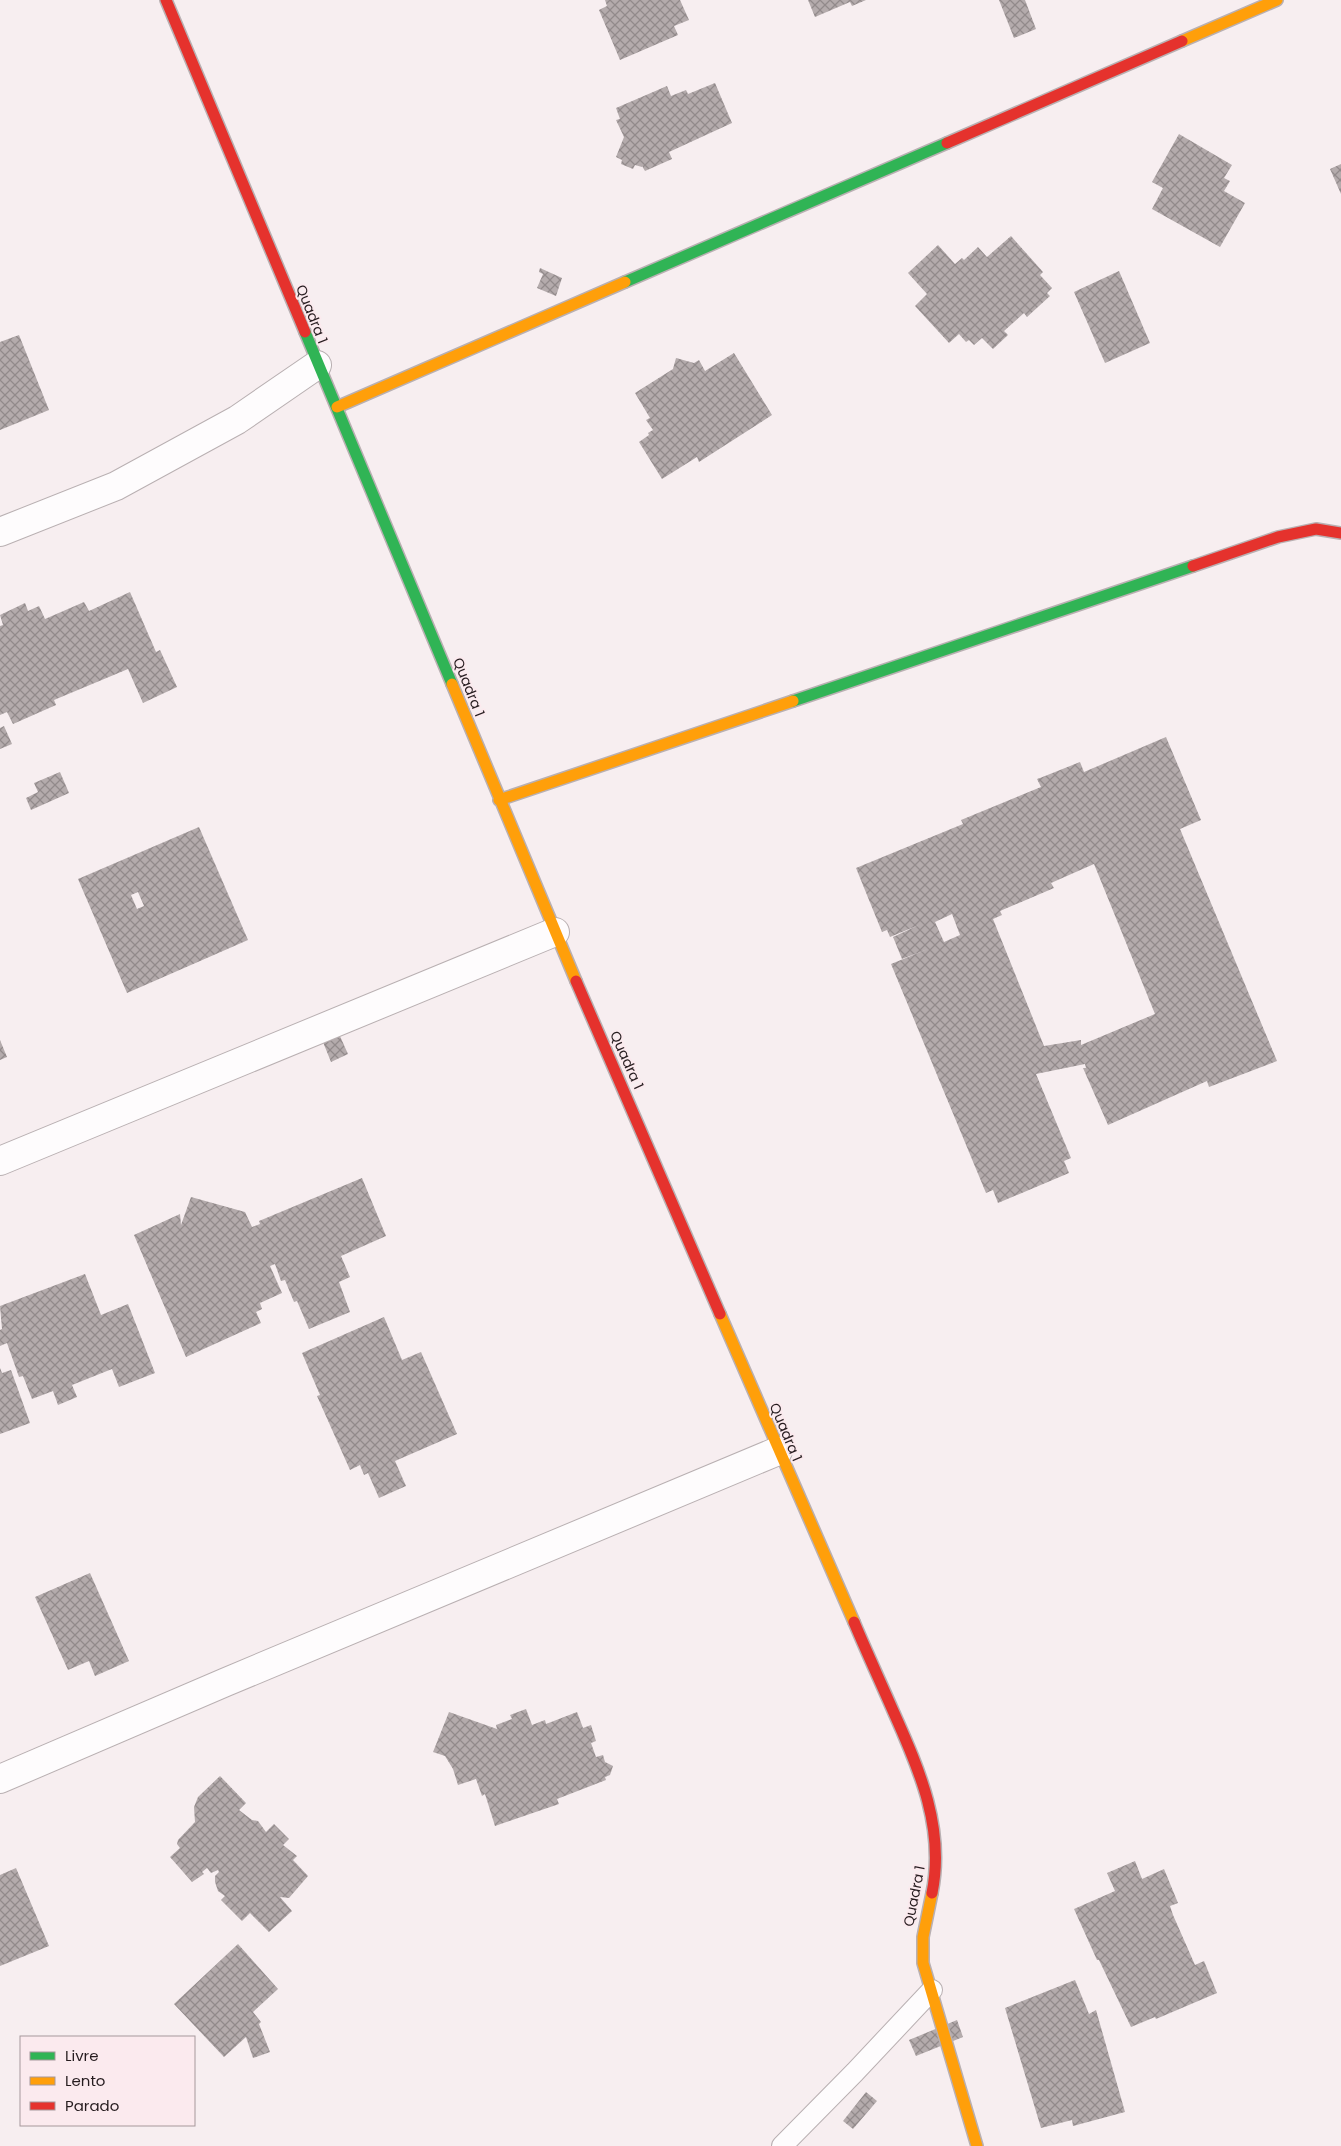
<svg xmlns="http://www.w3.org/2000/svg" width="1341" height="2146" font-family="Poppins,sans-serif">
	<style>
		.building { fill: url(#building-cross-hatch); fill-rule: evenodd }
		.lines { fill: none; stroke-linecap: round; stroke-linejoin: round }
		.lane-casing { stroke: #b9b0b2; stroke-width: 22 }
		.street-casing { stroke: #b9b0b2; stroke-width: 30 }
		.fast-casing { stroke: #b9b0b2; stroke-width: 14 }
		.slow-casing { stroke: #b9b0b2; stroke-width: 14 }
		.jam-casing { stroke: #b9b0b2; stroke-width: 14 }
		.lane { stroke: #fefcfd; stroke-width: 20 }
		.street { stroke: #fefcfd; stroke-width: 28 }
		.fast { stroke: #30b455; stroke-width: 11 }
		.slow { stroke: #ff9f0a; stroke-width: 11 }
		.jam { stroke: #e5322d; stroke-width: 11 }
		.labels { text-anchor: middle; stroke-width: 4; stroke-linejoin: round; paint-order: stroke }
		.street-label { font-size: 14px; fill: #261c1f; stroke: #fbeaee }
	</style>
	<defs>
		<pattern id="building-cross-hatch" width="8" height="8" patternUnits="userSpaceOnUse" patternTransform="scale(1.25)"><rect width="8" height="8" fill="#b4abac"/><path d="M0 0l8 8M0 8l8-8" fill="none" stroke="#928a8b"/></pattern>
	</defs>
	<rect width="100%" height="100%" fill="#f7eef0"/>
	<path class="building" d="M605 0H680L689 20 674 26 678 35 620 60 599 10 607 6Z
		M808 0H866L852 6 850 2 815 17Z
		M999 0H1025L1036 29 1014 38Z
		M715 83 732 123 669 152 672 159 645 171 642 166V167L635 165 633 169 621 164 622 160 616 157 624 137 616 120 620 119 616 108 667 86 671 96 686 90 688 94Z
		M1179 134 1232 165 1224 178 1230 181 1224 191 1245 203 1220 247 1152 209 1163 188 1152 182Z
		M1341 164V194L1330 169Z
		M1011 236 1043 272 1040 275 1052 288 1047 293 1050 296 1027 317 1024 313 1004 331 1008 335 993 349 982 338 974 345 969 340 966 342 959 334 949 343 915 306 927 294 908 273 938 245 955 264 962 258 964 260 978 247 987 257Z
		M540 268 562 278 556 296 537 288 543 274 539 272Z
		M1119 271 1150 343 1105 363 1074 292Z
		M19 335 49 410 0 430V342Z
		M734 353 772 415 699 462 697 457 662 479 639 442 649 435 648 433 653 430 646 420 650 418 635 393 673 369 676 358 694 363 699 360 705 371Z
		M130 592 156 652 160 650 177 687 143 703 128 669 54 700 56 705 13 724 7 712 0 715V626L3 625 0 615 25 603 28 611 39 606 45 619 84 602 89 611Z
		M4 726 12 744 0 749V728Z
		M1166 737 1201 820 1180 829 1277 1061 1209 1087 1207 1081 1108 1125 1083 1068H1086L1085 1064 1036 1074 1071 1158 1064 1161 1069 1173 998 1203 993 1190 986 1193 891 964 928 949 902 959 893 937 919 925 890 937 887 930 882 932 856 868 963 824 961 820 1041 787 1037 779 1040 778 1080 762 1084 772ZM1094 864 1155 1014 1081 1045V1040L1044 1046 993 919 1002 915 1000 911 1054 888 1051 883ZM952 914 960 935 944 942 935 922Z
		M60 772 69 793 31 810 26 798 38 792 34 783Z
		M199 827 248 940 127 993 78 879ZM138 892 144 906 137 909 131 895Z
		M339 1034 348 1054 331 1062 323 1042Z
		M0 1040 7 1057 0 1060Z
		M362 1178 386 1236 341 1256 350 1277 339 1282 350 1312 309 1329 297 1301 294 1302 285 1280 281 1281 275 1264 270 1266 282 1293 260 1303 262 1309 256 1312 261 1323 186 1357 134 1235 180 1214 181 1225 191 1197 245 1212 252 1227 260 1224 259 1221Z
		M85 1274 101 1315 128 1304 155 1373 119 1387 112 1369 72 1385 77 1397 58 1405 53 1391 32 1399 23 1376 19 1377 7 1343 0 1346V1330L2 1329 0 1306Z
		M384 1317 402 1360 421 1352 457 1434 395 1461 406 1486 379 1498 368 1473 364 1475 360 1465 350 1470 317 1396 320 1395 302 1353Z
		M0 1368 2 1373 11 1370 30 1423 0 1434Z
		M90 1573 129 1661 95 1676 89 1661 68 1670 35 1597Z
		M526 1709 532 1725 545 1720 546 1724 577 1712 583 1728 591 1725 596 1741 591 1743 596 1757 603 1755 605 1762 613 1766 610 1775 605 1777 606 1780 557 1799 559 1804 495 1826 485 1794 482 1796 476 1779 458 1785 453 1769 445 1756 433 1752 449 1712 497 1729 496 1725 512 1719 510 1715Z
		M220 1776 246 1803 239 1810 252 1820 258 1821 266 1832 274 1824 289 1839 283 1845 297 1856 293 1860 308 1876 289 1898 280 1897 292 1911 269 1932 250 1913 242 1921 221 1900 225 1896 218 1891 215 1882V1876L219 1872 218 1870 211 1873 207 1868 202 1872 204 1874 192 1882 170 1857 180 1848 177 1844 178 1840 195 1822 194 1807 198 1797Z
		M1135 1861 1142 1879 1164 1869 1178 1903 1170 1906 1173 1915 1195 1965 1204 1961 1217 1993 1156 2019 1155 2017 1131 2027 1099 1960H1097L1074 1909 1115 1891 1107 1873Z
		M16 1868 49 1946 0 1966V1875Z
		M238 1944 278 1989 253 2012 261 2022 259 2024 270 2052 253 2058 246 2037 224 2057 174 2004Z
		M1075 1980 1089 2014 1096 2010 1125 2112 1073 2126 1072 2120 1041 2128 1005 2008Z
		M957 2020 963 2037 916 2056 909 2040Z
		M866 2092 877 2101 853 2129 843 2121Z"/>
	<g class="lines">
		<g class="lane-casing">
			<path id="lane" d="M782 2146 855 2072 932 1990"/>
		</g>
		<g class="street-casing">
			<path id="street" d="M0 532 116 486 237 420 317 365
				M0 1161 555 932
				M0 1779 226 1682 778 1451"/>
		</g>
		<g class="fast-casing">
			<path id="fast" d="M625 282 947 143
				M305 332 452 684
				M793 701 1193 566"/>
		</g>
		<g class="slow-casing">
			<path id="slow" d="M1182 41 1277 0
				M337 407 625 282
				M452 684 576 981
				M499 800 793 701
				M720 1314 854 1622
				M932 1893 923 1937V1963L977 2146"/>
		</g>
		<g class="jam-casing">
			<path id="jam" d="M166 0 305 332
				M947 143 1182 41
				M1193 566 1278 537 1316 529 1341 533
				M576 981 720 1314
				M854 1622C867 1653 881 1683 894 1713 920 1771 945 1829 932 1893"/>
		</g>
		<use href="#lane" class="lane"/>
		<use href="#street" class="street"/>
		<use href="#fast" class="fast"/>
		<use href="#slow" class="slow"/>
		<use href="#jam" class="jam"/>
	</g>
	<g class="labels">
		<g class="street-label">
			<text transform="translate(312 314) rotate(68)" y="5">Quadra 1</text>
			<text transform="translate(469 687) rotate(68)" y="5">Quadra 1</text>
			<text transform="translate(627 1060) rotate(66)" y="5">Quadra 1</text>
			<text transform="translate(786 1432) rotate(67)" y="5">Quadra 1</text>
			<text transform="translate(914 1896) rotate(-79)" y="5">Quadra 1</text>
		</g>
	</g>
	<rect x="20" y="2036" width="175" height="90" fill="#fbeaee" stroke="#a6989b"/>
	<rect x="30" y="2052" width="25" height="8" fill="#30b455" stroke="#a6989b"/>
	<text x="65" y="2061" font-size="15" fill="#261c1f">Livre</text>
	<rect x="30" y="2077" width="25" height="8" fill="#ff9f0a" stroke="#a6989b"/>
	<text x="65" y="2086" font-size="15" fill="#261c1f">Lento</text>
	<rect x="30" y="2102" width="25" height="8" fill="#e5322d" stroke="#a6989b"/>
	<text x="65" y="2111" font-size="15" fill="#261c1f">Parado</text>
</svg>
